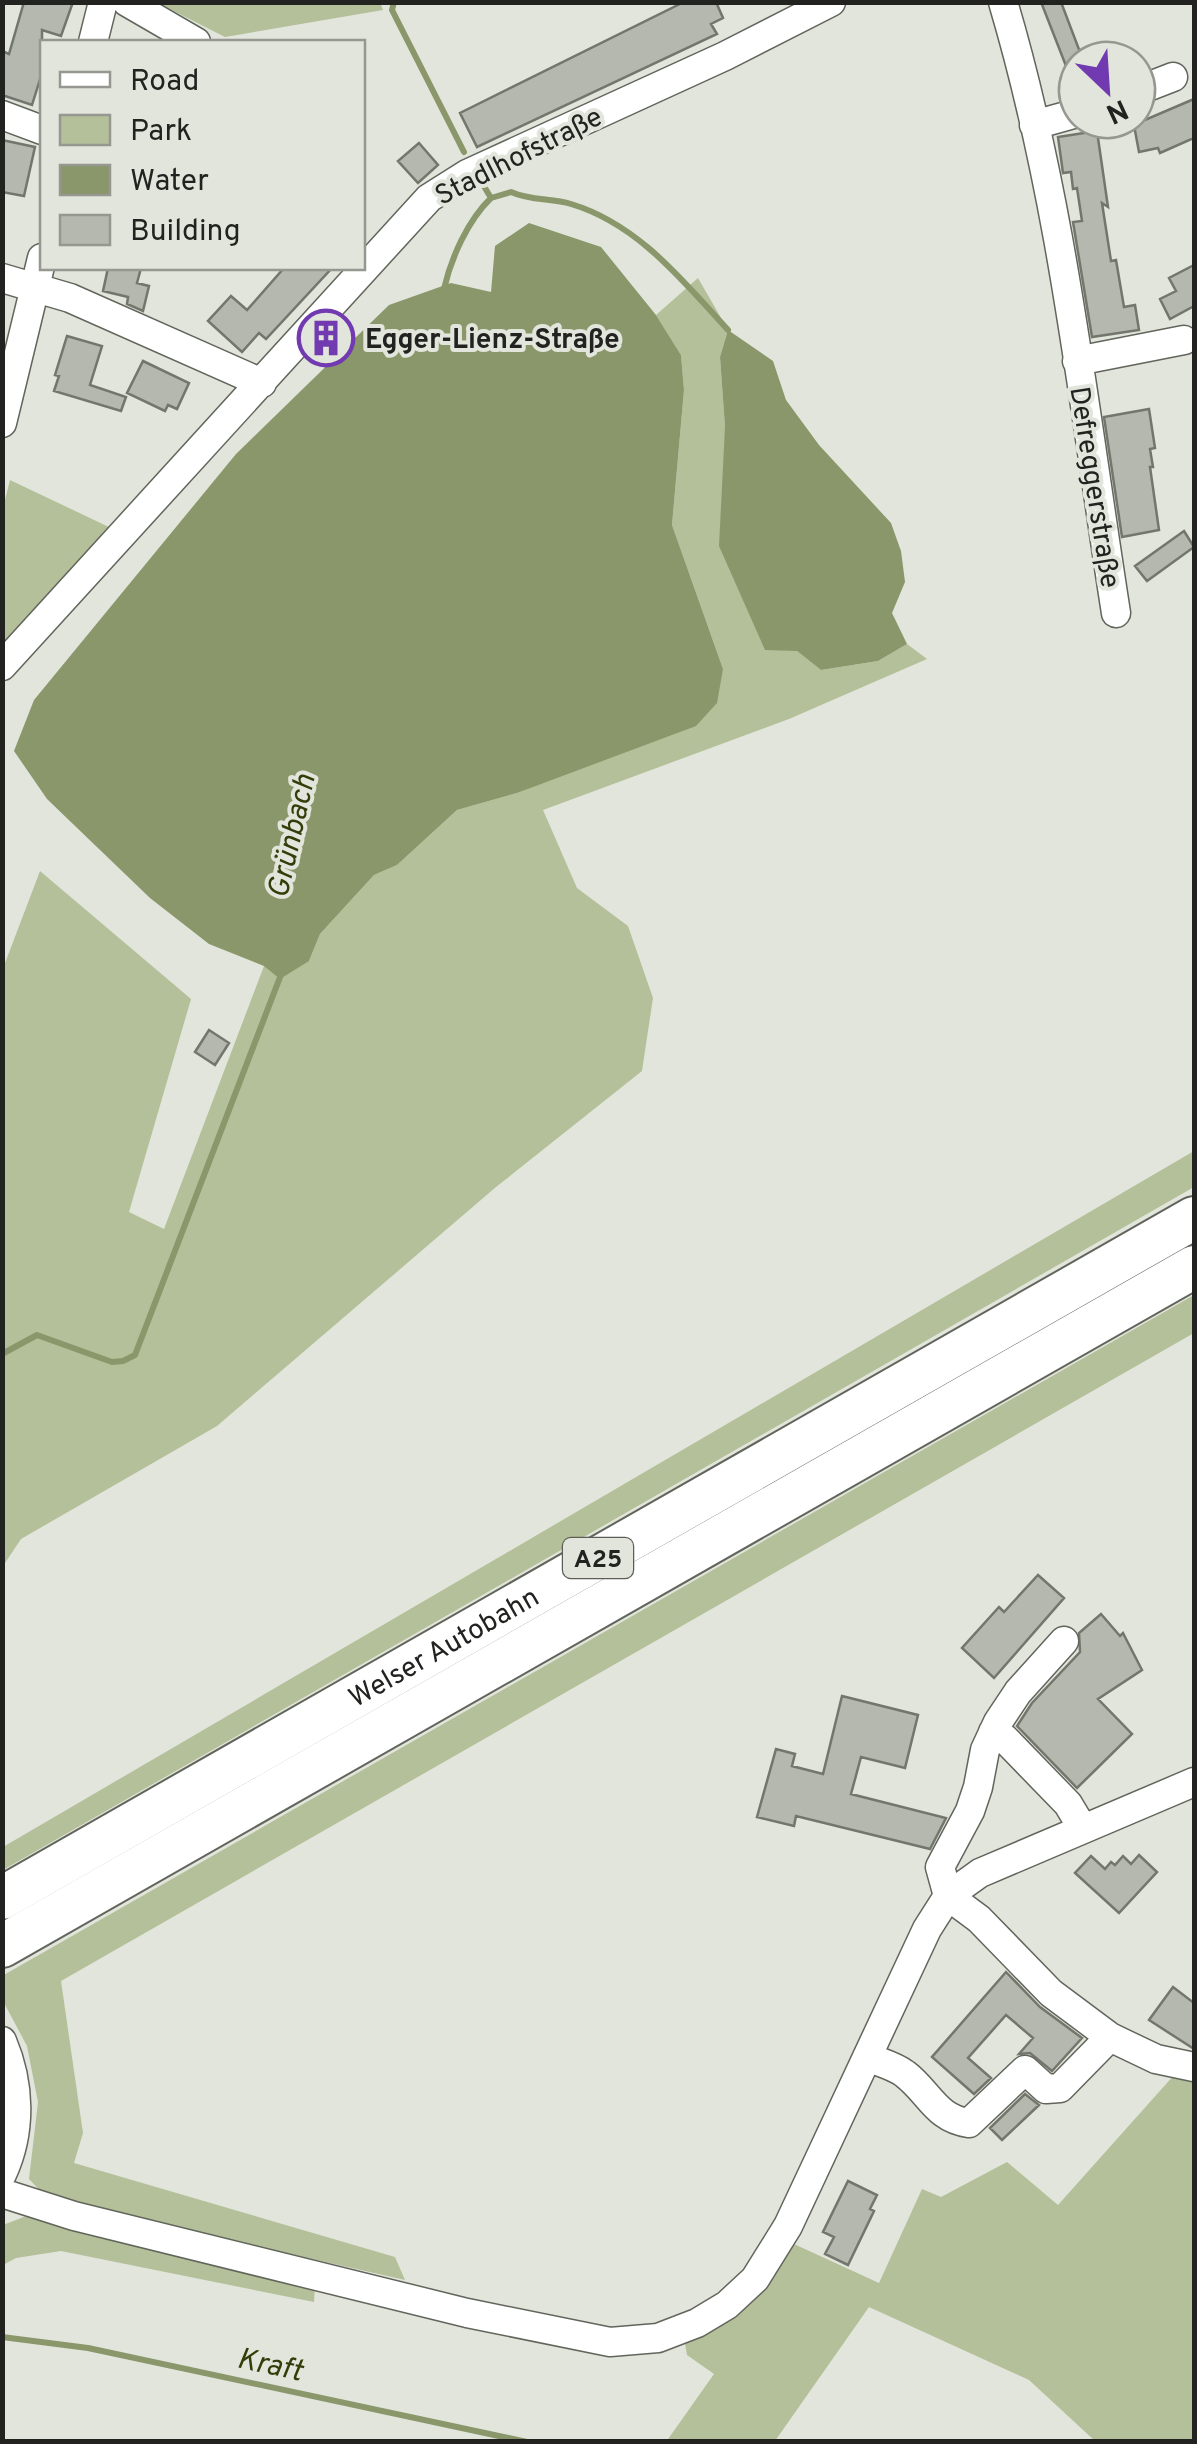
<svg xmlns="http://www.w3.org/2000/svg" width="1197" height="2444" font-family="Overpass,sans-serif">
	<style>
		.green { fill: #b4c099 }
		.water { fill: #8a976b }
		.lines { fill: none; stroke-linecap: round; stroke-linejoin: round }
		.stream { stroke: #8a976b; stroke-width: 6 }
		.building { fill: #b4b8ae; stroke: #73766d; stroke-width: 2.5 }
		.minor-casing { stroke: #62655c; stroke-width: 31 }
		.highway-casing { stroke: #62655c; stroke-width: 46 }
		.minor { stroke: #fff; stroke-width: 28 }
		.highway { stroke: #fff; stroke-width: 42 }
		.labels { text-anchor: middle; stroke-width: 8; stroke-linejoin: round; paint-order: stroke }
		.shield { fill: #e2e5db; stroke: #5c5d58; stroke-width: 2.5 }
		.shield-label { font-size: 25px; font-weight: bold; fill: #222320 }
		.street-label { font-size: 28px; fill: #222320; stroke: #e2e5db }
		.poi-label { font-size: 28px; font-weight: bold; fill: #222320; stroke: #e2e5db; text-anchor: start }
		.water-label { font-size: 30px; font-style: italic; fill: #323e09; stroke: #e2e5db }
	</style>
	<rect width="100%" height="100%" fill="#e2e5db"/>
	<path class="green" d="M380 2 383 10 225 37 158 3Z
		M698 278 728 330 720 357 725 427 797 651 821 670 878 661 907 644 927 659 789 719 543 810 577 888 628 926 653 998 642 1071 496 1187 217 1426 21 1539 3 1566 2 971 40 871 191 999 129 1212 164 1229 264 966 309 961 320 934 374 875 397 865 457 810 517 793 589 763 723 669 672 525 684 390 681 355 656 315Z
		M10 480 111 528 3 645V508Z
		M1194 1151V1187L3 1870V1847Z
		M1194 1295V1333L61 1981 83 2133 74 2163 395 2257 405 2280 48 2199 29 2179 38 2102 27 2046 3 2001 2 1976Z
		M1175 2074 1194 2076V2441H1095L1029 2380 869 2307 775 2441 666 2442 714 2374 687 2355 684 2338 719 2323 794 2244 879 2283 922 2189 941 2197 1007 2162 1058 2205Z
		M34 2213 315 2284 314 2302 61 2251 16 2258 3 2265V2225Z"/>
	<path class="water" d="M529 223 601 247 656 315 681 355 684 390 672 525 723 669 717 703 696 726 517 793 457 810 397 865 374 875 320 934 309 961 280 979 264 966 209 944 150 898 47 799 14 751 34 700 236 454 389 305 451 283 491 292 495 246Z
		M728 330 773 361 786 400 819 445 891 523 901 551 905 582 892 613 907 644 878 661 821 670 797 651 765 650 719 546 725 427 720 357Z"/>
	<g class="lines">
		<path class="stream" d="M394 2 392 10 464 152
			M491 198 511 192C531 201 551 198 571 204 638 224 683 281 728 330
			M444 289C451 258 468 220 491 198L482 183
			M2 1354 37 1335 112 1362 123 1361 135 1355 282 972
			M2 2337 88 2348 527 2442"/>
	</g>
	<path class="building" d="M24 2H73L61 36 42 30V73L32 105 2 95V51L9 54Z
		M684 2H716L723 18 711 24 717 34 477 147 460 113Z
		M1041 2H1061L1083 60H1077V94Z
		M1194 99V138L1160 153 1158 148 1139 152 1133 120H1145Z
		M1097 131 1108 207 1102 203 1111 261 1116 260 1124 307 1135 305 1139 330 1092 337 1073 222 1082 221 1077 188 1073 189 1071 172 1063 173 1058 137Z
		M2 140 35 147 24 196 2 192Z
		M419 143 438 165 418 183 398 161Z
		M1194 265V306L1170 319 1160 299 1176 291 1169 278Z
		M108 268H141L137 283 149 286 143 311 127 304 128 297 103 291Z
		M284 268H332L266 339 259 333 242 352 208 321 231 296 247 310Z
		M67 336 102 346 90 385 126 397 121 411 54 391 59 376 55 375Z
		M143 361 189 383 177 409 168 405 165 411 127 393Z
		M1149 409 1155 448 1150 449 1153 467H1150L1159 530 1122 537 1104 417Z
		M1184 531 1194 547 1147 581 1135 566Z
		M209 1030 229 1043 215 1065 195 1052Z
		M1038 1575 1064 1598 994 1678 962 1648 999 1607 1004 1612Z
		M1101 1614 1120 1636 1123 1633 1142 1670 1098 1699 1132 1734 1077 1788 1017 1726 1032 1703 1080 1652 1079 1633Z
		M842 1696 918 1715 905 1768 861 1757 851 1794 946 1818 930 1849 796 1816 794 1826 757 1817 776 1749 795 1754 792 1766 823 1774Z
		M1139 1855 1157 1872 1119 1913 1075 1873 1091 1856 1105 1869 1111 1862 1115 1865 1123 1856 1131 1864Z
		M1006 1972 1040 2007 1082 2038 1052 2071 1030 2053 1019 2054 1033 2038 1006 2015 968 2058 991 2078 974 2094 932 2057Z
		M1173 1987 1194 2003V2049L1149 2020Z
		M1025 2094 1039 2105 1002 2140 990 2128Z
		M848 2181 877 2195 870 2209 874 2211 848 2265 825 2254 834 2237 823 2232Z"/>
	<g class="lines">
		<g class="minor-casing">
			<path id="minor" d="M127 2 196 42
				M1003 2C1062 200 1084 410 1116 613
				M93 42 103 2
				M1137 91 1173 77
				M2 115 42 130
				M1034 125 1077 113
				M2 278 70 298 262 383
				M1077 361 1184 340
				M2 423 42 258
				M2 666 429 198 467 174 725 56 831 2
				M1064 1641 1018 1692 998 1722 985 1750 978 1787 970 1811 940 1867 948 1896 979 1919 1051 1993 1110 2037 1156 2059 1194 2067
				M993 1732 1004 1738 1068 1804 1083 1829
				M2 2041C20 2083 22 2131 2 2174
				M867 2057C879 2062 895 2066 905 2074 929 2092 936 2119 969 2123L1025 2070 1046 2089 1060 2088 1110 2037
				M2 2193 74 2216 467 2313 610 2342 658 2338 697 2323 727 2305 755 2279 788 2226 927 1929 948 1896 980 1873 1194 1782"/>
		</g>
		<g class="highway-casing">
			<g id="highway">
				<path id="s1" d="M2 1898 1194 1218"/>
				<path d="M2 1946 1194 1267"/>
			</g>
		</g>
		<use href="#minor" class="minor"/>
		<use href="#highway" class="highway"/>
	</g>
	<defs>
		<g id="building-ring" transform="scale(2.875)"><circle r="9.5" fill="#e2e5db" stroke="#723ab0" stroke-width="1.5"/><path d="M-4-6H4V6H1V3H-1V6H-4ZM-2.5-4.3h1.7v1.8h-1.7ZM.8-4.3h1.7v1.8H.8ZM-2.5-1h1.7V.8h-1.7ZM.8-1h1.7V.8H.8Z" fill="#723ab0"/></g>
	</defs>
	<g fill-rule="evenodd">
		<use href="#building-ring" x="326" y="338"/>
	</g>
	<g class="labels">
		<rect class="shield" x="563" y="1538" width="70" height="40" rx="8"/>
		<g class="shield-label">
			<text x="598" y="1567">A25</text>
		</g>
		<g class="street-label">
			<text transform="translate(518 155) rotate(-27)" y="10">Stadlhofstraße</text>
			<text transform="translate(1096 487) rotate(81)" y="10">Defreggerstraße</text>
			<text dy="10" stroke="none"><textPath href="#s1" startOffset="508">Welser Autobahn</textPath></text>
		</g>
		<g class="poi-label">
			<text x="365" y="348">Egger-Lienz-Straße</text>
		</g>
		<g class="water-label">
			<text transform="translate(291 836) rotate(-77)" y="10">Grünbach</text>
			<text transform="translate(270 2364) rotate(12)" y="10">Kraft</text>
		</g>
	</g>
	<rect width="1197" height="2444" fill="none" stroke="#222320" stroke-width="10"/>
	<rect x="40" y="40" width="325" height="230" fill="#e2e5db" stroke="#959790" stroke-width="2.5"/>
	<rect x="60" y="72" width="50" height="15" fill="#ffffff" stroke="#959790" stroke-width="2.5"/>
	<text x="130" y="90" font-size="30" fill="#222320">Road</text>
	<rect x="60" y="115" width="50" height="30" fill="#b4c099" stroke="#959790" stroke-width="2.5"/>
	<text x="130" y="140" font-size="30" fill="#222320">Park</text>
	<rect x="60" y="165" width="50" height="30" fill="#8a976b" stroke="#959790" stroke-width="2.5"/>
	<text x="130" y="190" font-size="30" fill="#222320">Water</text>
	<rect x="60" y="215" width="50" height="30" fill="#b4b8ae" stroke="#959790" stroke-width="2.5"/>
	<text x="130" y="240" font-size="30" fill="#222320">Building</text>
	<g transform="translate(1107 90) rotate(155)"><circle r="48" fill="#e2e5db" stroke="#959790" stroke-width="2.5"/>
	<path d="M0-8L18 38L0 25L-18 38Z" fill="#723ab0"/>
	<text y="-15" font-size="28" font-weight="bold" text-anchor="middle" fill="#222320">N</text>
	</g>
</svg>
